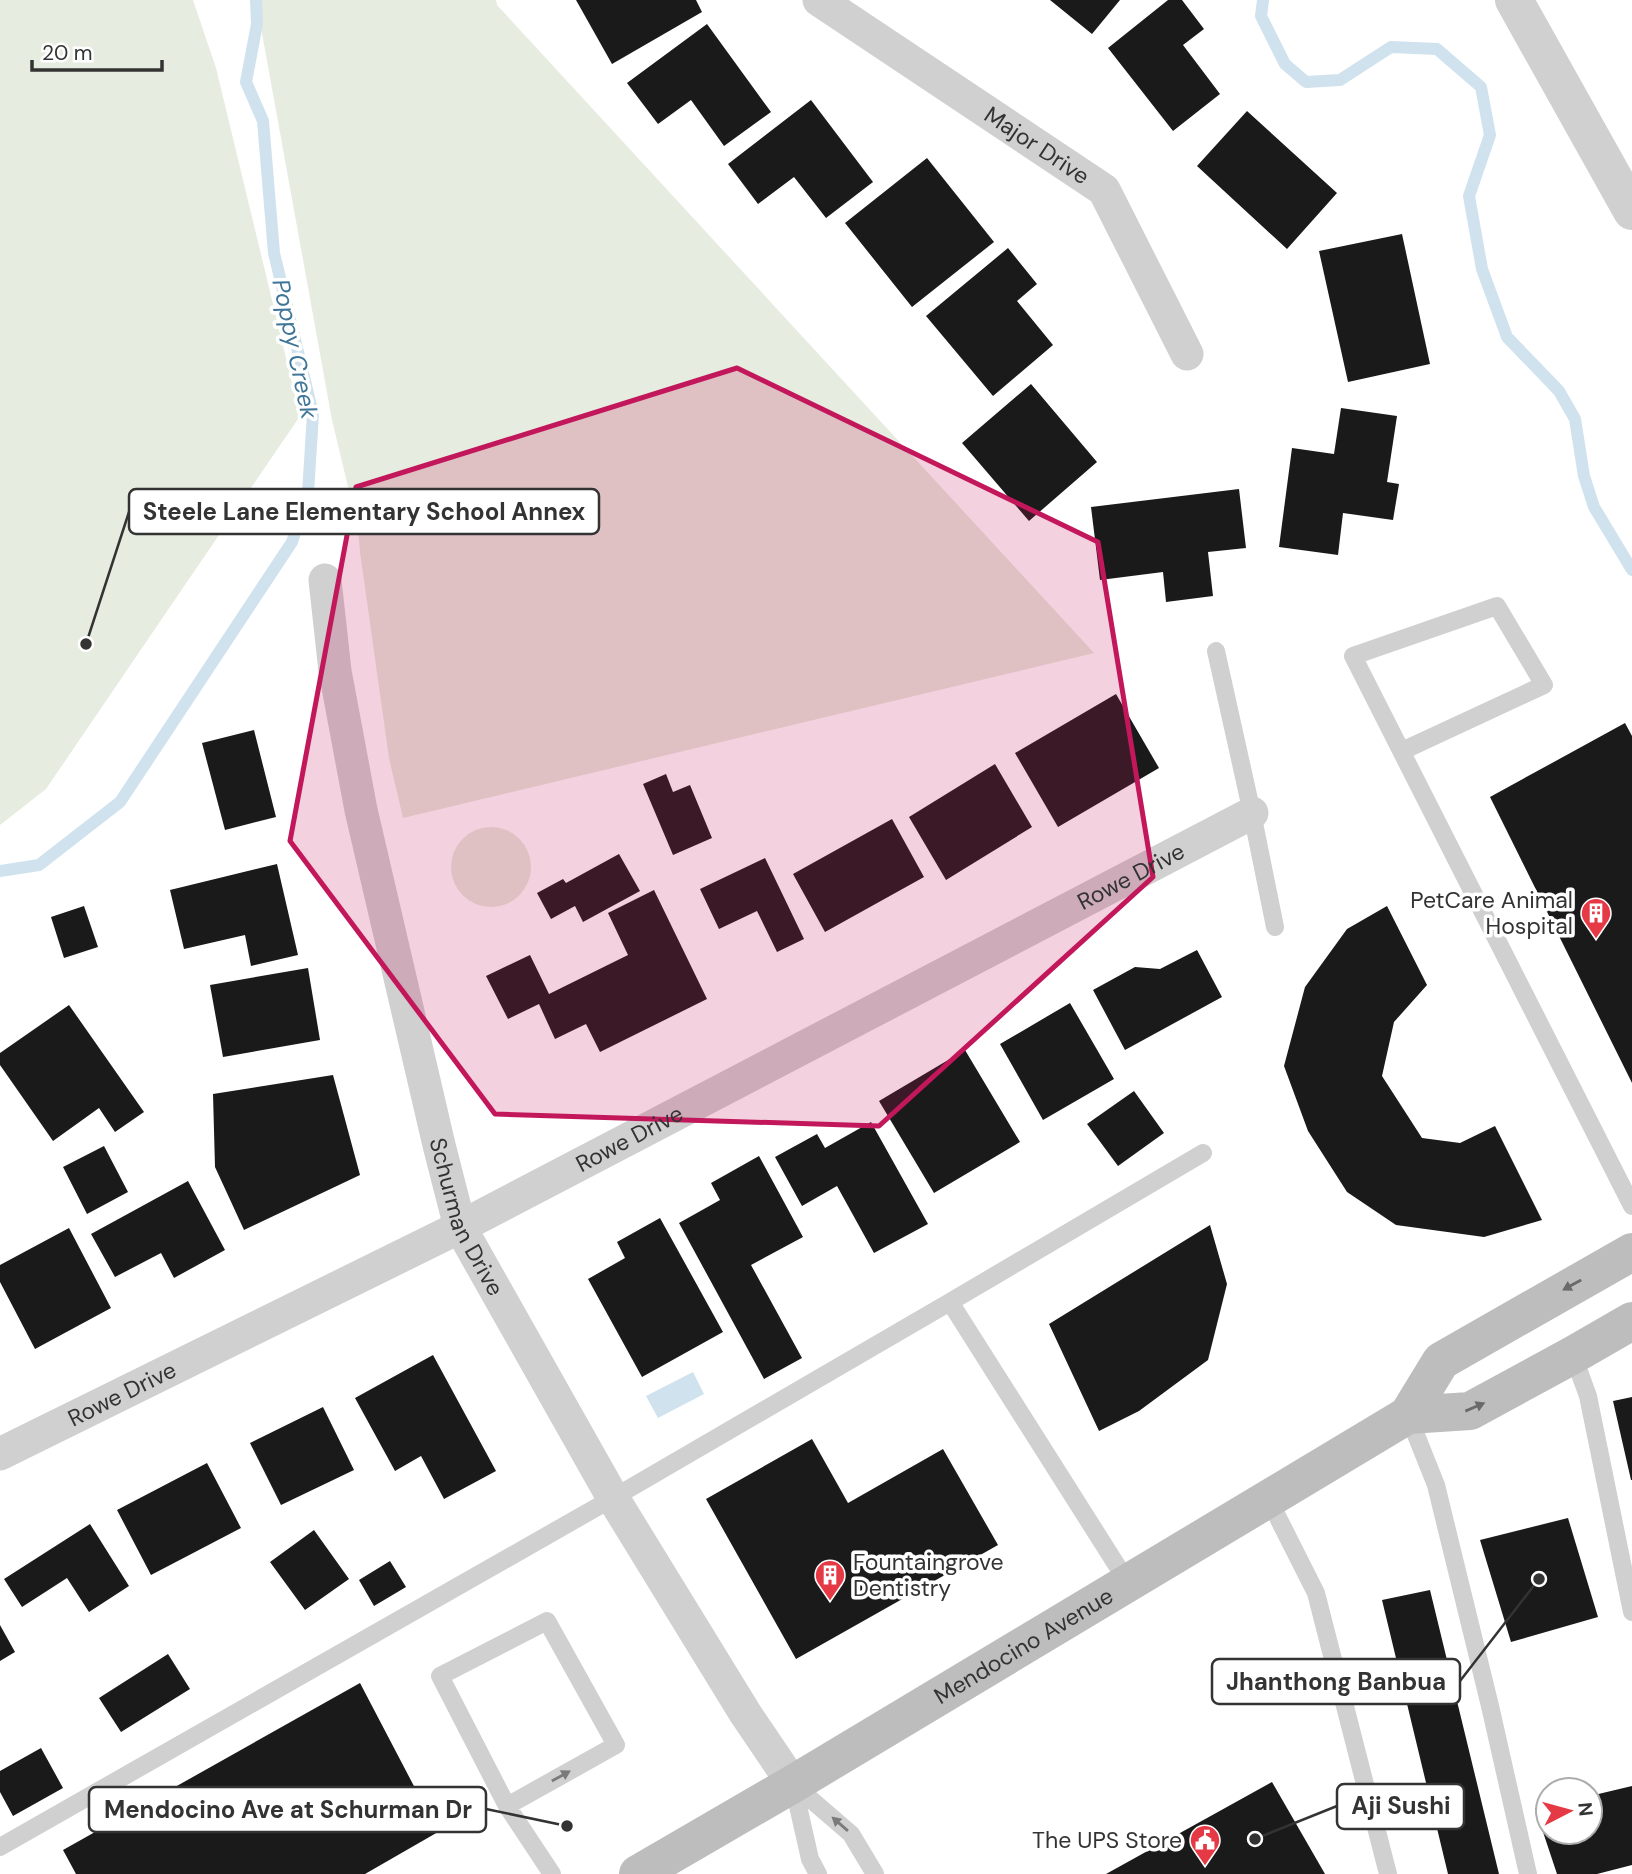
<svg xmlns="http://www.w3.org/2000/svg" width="1632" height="1874" font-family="'DM Sans',sans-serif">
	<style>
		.green { fill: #e6ecdf }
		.water { fill: #cfe2ee }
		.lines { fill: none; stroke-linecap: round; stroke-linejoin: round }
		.stream { stroke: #cfe2ee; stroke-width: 12 }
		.building { fill: #1a1a1a }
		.service { stroke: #d0d0d0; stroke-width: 18 }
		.minor { stroke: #d0d0d0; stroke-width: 33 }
		.tertiary { stroke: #d0d0d0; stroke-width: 38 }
		.secondary { stroke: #bdbdbd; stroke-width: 38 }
		.oneway { fill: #6a6a6a }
		.oneway2 { fill: #7a7a7a }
		.marked { fill: #c2185b; fill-opacity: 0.2; stroke: #c2185b; stroke-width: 5; stroke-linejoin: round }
		.labels { text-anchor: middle; stroke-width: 7; stroke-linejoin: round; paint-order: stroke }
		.street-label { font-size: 23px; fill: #333; stroke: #fff }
		.poi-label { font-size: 23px; fill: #333; stroke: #fff; text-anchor: end }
		.water-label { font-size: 24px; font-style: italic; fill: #3f7597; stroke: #fff }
		.leader { fill: none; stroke: #333; stroke-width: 2.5 }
		.callout-dot { fill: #333; stroke: #fff; stroke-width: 2.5 }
		.callout { fill: #fff; stroke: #333; stroke-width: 2.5 }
		.callout-label { font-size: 24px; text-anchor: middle; font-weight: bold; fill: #333 }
	</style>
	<rect width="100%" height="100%" fill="#fff"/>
	<path class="green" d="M0 0H193L216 68 300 416 46 789 0 825Z
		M256 0H496L497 5 1094 653 403 818 389 758 360 552 358 528 332 420Z
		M451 867a40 40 0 1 1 80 0a40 40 0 1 1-80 0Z"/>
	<path class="water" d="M693 1372 704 1394 658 1418 646 1396Z"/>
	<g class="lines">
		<path class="stream" d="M1263 0 1261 16 1285 64 1306 82 1340 80 1391 47 1437 49 1481 87 1490 135 1469 196 1482 269 1507 337 1559 391 1575 419 1584 476 1594 507 1632 570
			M0 871 39 865 120 802 292 542 308 493 313 414 274 253 263 121 246 82 257 24 256 0"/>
	</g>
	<path class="building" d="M576 0H696L702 12 612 64Z
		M1050 0H1120L1092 34Z
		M1168 0H1182L1204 29 1183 45 1220 94 1173 131 1108 48Z
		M707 24 771 112 724 146 691 100 658 124 627 83Z
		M811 100 873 182 826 218 794 177 758 204 728 164Z
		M1247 111 1337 193 1287 249 1197 166Z
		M927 158 994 242 912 307 845 223Z
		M1402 234 1430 364 1348 382 1319 251Z
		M1008 248 1037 284 1017 301 1053 345 993 396 926 316Z
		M1031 384 1097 462 1029 521 962 443Z
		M1341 408 1397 416 1387 482 1399 484 1393 520 1343 513 1338 555 1279 547 1292 448 1334 454Z
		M1239 489 1246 548 1208 552 1213 596 1166 602 1163 572 1100 580 1091 507Z
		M1116 694 1159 768 1058 827 1015 753Z
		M1625 723 1632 736V1083L1490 797Z
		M254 730 276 817 225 830 202 743Z
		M995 764 1032 827 946 880 909 817Z
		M666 774 673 792 690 785 712 838 673 855 643 784Z
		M892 819 924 877 825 932 793 874Z
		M619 854 640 891 583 922 575 906 551 919 537 893 563 879 566 883Z
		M765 858 804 939 777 952 757 911 719 929 700 889Z
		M277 864 298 955 251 966 245 935 184 949 170 890Z
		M654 890 707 999 600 1052 586 1024 555 1039 539 1004 508 1019 486 976 530 955 549 994 628 955 608 913Z
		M84 906 98 947 64 958 51 917Z
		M1387 906 1427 985 1394 1022 1382 1076 1422 1138 1460 1143 1495 1126 1542 1220 1484 1237 1396 1225 1347 1192 1308 1131 1284 1066 1305 987 1347 929Z
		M1197 950 1222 997 1125 1050 1093 990 1135 967 1160 969Z
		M308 968 320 1040 223 1057 210 985Z
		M1070 1003 1114 1079 1043 1120 1000 1044Z
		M69 1005 144 1112 115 1132 99 1108 53 1141 0 1065V1053Z
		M965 1050 1020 1142 934 1193 879 1101Z
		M333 1075 360 1175 244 1230 215 1167 213 1094Z
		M1134 1091 1164 1133 1118 1166 1087 1124Z
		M871 1122 928 1224 874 1253 837 1186 802 1206 775 1157 817 1134 825 1148Z
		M104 1146 128 1192 87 1214 63 1167Z
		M759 1156 803 1237 751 1265 802 1358 764 1379 679 1223 720 1200 711 1183Z
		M188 1181 225 1250 174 1278 161 1253 115 1277 91 1234Z
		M660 1218 723 1332 642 1377 588 1279 625 1258 617 1242Z
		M1210 1225 1227 1284 1208 1360 1139 1411 1099 1431 1049 1324Z
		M69 1228 111 1308 35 1349 0 1282V1265Z
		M433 1355 496 1471 444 1499 421 1456 395 1471 355 1398Z
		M1632 1397V1480H1631L1613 1401Z
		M323 1407 354 1470 281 1505 250 1443Z
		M812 1439 848 1503 943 1449 998 1545 796 1659 706 1499Z
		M207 1463 241 1528 151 1575 117 1510Z
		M1568 1518 1598 1617 1511 1642 1480 1540Z
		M90 1524 129 1586 89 1612 67 1578 22 1607 4 1579Z
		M314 1530 349 1579 305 1610 270 1562Z
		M390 1561 406 1587 374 1606 359 1580Z
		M1430 1590 1499 1874H1448L1382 1600Z
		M0 1625 15 1652 0 1661Z
		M168 1654 190 1689 121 1732 99 1698Z
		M360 1683 438 1832 365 1874H76L63 1850Z
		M41 1748 63 1788 13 1816 0 1792V1771Z
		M1272 1782 1325 1874H1106Z
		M1632 1786V1865L1597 1874H1557L1535 1808 1548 1805V1832H1590V1796Z"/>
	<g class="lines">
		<path class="service" d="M1216 651 1252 813 1275 927
			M1402 751 1544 685 1497 606 1353 656 1632 1206
			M1573 1355 1588 1396 1632 1612
			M1408 1415 1436 1485 1490 1706 1528 1874
			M1268 1498 1316 1593 1388 1874
			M1128 1583 950 1302 1203 1153
			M793 1784 851 1834 875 1874
			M793 1784 810 1859 818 1874
			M507 1806 616 1745 547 1621 440 1676 507 1806 552 1874
			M0 1847 613 1498 950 1302"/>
		<g class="minor">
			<path id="s1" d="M819 0 1104 190 1187 354"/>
			<path id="s2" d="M325 580 335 671 361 810 439 1145 460 1227 613 1498 745 1713 793 1784"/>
			<path id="s3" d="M0 1454 460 1227 1252 813"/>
		</g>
		<path class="tertiary" d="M1514 0 1632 211"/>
		<g class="secondary">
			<path d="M1408 1415 1441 1361 1632 1252"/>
			<path id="s4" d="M638 1874 793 1784 1408 1415 1470 1411 1573 1355 1632 1321"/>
		</g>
	</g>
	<defs><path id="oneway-solid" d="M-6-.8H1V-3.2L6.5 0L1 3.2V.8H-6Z" transform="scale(1.75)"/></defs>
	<g class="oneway">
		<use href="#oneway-solid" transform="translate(1572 1285) rotate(151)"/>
		<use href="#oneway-solid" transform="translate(1475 1407) rotate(-23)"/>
	</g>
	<g class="oneway2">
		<use href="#oneway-solid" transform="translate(561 1776) rotate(-29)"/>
		<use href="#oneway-solid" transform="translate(840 1824) rotate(-139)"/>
	</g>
	<path class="marked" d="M737 368 1098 542 1153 877 879 1126 495 1114 290 841 356 487Z"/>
	<defs>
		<g id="building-pin" transform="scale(1.575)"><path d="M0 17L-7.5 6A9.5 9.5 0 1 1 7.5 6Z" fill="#e63946" stroke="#fff"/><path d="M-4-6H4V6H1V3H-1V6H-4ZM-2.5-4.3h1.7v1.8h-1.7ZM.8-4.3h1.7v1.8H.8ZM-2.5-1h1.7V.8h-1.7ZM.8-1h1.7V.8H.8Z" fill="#fff"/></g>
		<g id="civic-pin" transform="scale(1.575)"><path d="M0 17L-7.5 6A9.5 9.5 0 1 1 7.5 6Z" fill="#e63946" stroke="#fff"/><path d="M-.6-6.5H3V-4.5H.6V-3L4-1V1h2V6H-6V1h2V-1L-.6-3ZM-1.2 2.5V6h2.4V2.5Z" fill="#fff"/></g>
	</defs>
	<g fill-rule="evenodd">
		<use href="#building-pin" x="1596" y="913"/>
		<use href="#building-pin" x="830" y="1575"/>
		<use href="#civic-pin" x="1205" y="1840"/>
	</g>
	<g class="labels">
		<g class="street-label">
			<text dy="8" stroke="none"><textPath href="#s1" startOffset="262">Major Drive</textPath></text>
			<text dy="8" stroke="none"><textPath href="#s3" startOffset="1270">Rowe Drive</textPath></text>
			<text dy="8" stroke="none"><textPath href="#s3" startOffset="704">Rowe Drive</textPath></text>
			<text dy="8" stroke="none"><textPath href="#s2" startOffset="654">Schurman Drive</textPath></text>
			<text dy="8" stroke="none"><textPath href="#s3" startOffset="136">Rowe Drive</textPath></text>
			<text dy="8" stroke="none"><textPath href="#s4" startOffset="448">Mendocino Avenue</textPath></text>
		</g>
		<g class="poi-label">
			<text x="1573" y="908">PetCare Animal<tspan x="1573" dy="26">Hospital</tspan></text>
			<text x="853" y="1570" text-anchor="start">Fountaingrove<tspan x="853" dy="26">Dentistry</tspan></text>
			<text x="1182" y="1848">The UPS Store</text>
		</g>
		<g class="water-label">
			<text transform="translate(295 349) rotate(78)" y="8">Poppy Creek</text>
		</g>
	</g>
	<path class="leader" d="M86 644L129 512M1539 1579L1460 1681M1255 1839L1337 1806M567 1826L486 1809"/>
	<g class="callout-dot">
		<circle cx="86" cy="644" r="7"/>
		<circle cx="1539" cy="1579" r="7"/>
		<circle cx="1255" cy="1839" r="7"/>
		<circle cx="567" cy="1826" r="7"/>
	</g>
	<g class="callout">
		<rect x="129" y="489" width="470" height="45" rx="7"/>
		<rect x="1212" y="1659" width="248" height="45" rx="7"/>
		<rect x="1337" y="1784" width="127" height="45" rx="7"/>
		<rect x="89" y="1787" width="397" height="45" rx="7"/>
	</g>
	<g class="callout-label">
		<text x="364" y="520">Steele Lane Elementary School Annex</text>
		<text x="1336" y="1690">Jhanthong Banbua</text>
		<text x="1401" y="1814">Aji Sushi</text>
		<text x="288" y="1818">Mendocino Ave at Schurman Dr</text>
	</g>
	<g transform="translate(1569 1811) rotate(84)"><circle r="33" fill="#ffffff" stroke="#adadad" stroke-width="2"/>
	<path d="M0-5L12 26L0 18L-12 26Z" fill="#e63946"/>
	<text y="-10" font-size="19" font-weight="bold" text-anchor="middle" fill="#333333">N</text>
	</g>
	<path d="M32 60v10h130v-10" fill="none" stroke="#333333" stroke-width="3.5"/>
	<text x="42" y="60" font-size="21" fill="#333333" stroke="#ffffff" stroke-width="5" paint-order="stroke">20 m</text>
</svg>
